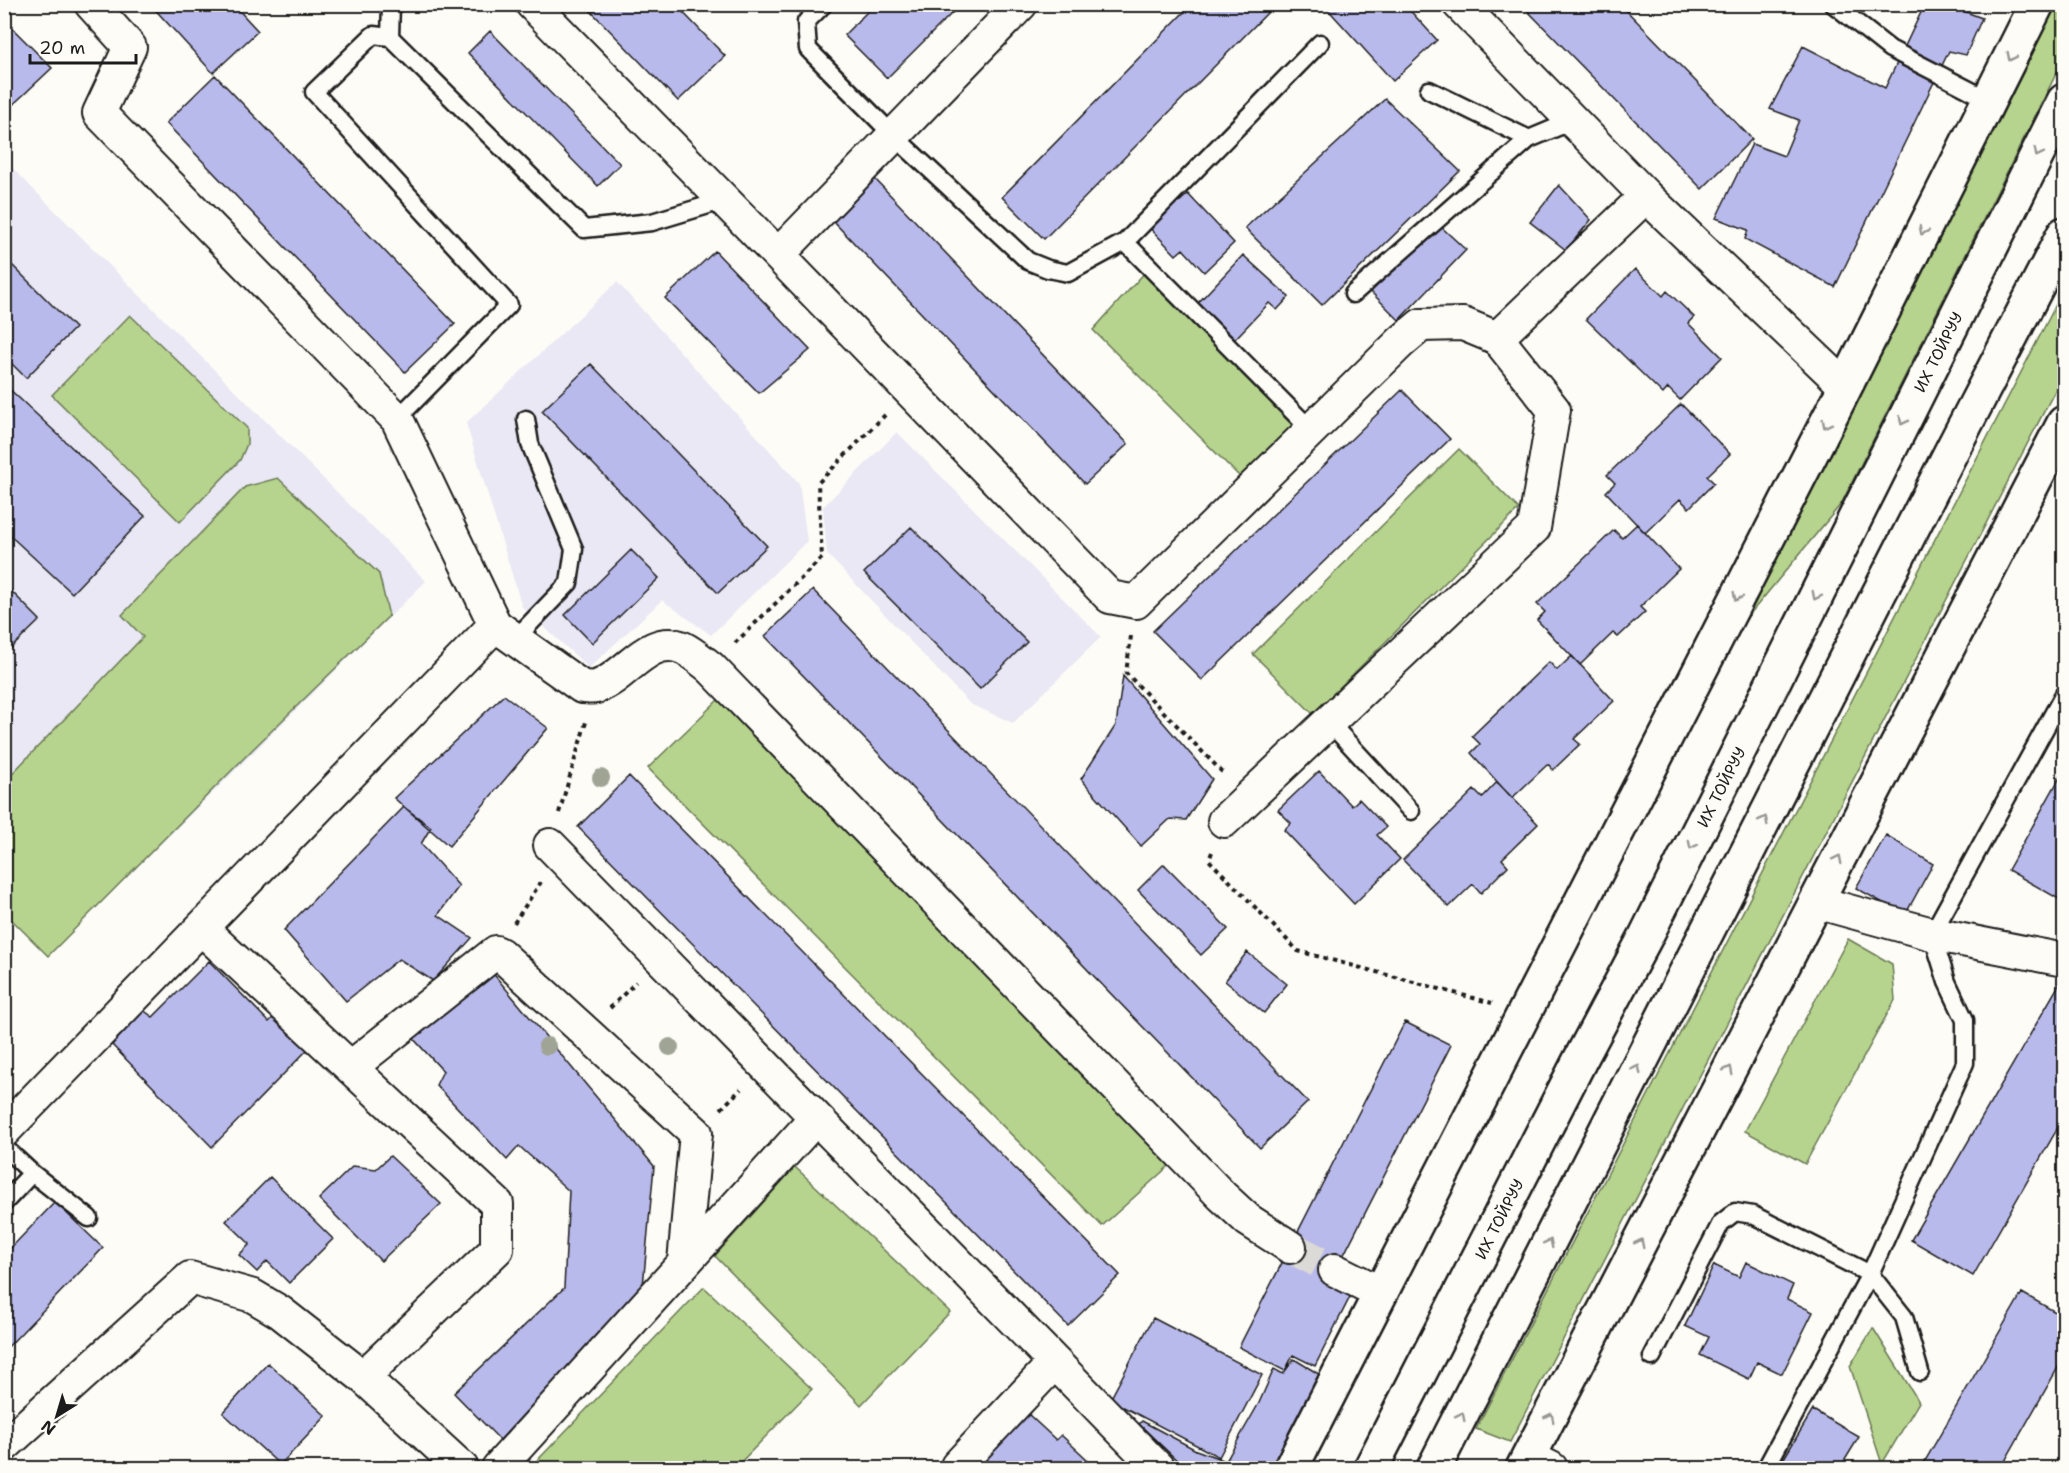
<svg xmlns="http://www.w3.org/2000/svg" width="2069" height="1473" font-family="'Shantell Sans',sans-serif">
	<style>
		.built { fill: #e9e8f4 }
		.green { fill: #b6d48d; stroke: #697854; stroke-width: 1.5 }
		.building { fill: #b9baec; stroke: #1c1c1c; stroke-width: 1.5 }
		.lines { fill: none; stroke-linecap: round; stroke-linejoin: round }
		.street-tunnel { stroke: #dbdad6; stroke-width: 32; stroke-dasharray: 32 16; stroke-linecap: butt }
		.lane-casing { stroke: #1c1c1c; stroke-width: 21 }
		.street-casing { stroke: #1c1c1c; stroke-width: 36 }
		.secondary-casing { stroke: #1c1c1c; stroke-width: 38 }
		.primary-casing { stroke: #1c1c1c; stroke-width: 38 }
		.path { stroke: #1c1c1c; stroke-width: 4; stroke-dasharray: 4.5 4.5; stroke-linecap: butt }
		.lane { stroke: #fdfcf7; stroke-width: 16 }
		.street { stroke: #fdfcf7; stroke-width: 32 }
		.secondary { stroke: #fdfcf7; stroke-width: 33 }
		.primary { stroke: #fdfcf7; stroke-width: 33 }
		.tree { fill: #9fa495 }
		.oneway { stroke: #989794 }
		.labels { text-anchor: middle; stroke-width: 6; stroke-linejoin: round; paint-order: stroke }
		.street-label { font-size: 16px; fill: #1c1c1c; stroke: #fdfcf7 }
	</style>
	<rect width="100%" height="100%" fill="#fdfcf7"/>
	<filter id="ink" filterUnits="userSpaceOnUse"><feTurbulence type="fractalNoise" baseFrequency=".0167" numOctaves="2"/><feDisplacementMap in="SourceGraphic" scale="12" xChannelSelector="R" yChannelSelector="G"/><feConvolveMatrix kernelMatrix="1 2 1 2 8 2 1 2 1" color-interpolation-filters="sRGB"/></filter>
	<g filter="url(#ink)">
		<path class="built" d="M4 160 426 581 48 956 5 913Z
			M617 282 799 483 807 541 711 635 662 600 589 668 522 607 466 423Z
			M897 432 1101 637 1013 723 970 704 827 554 823 507Z"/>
		<path class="green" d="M2055 5H2064V58L1841 504 1735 632 1922 257Z
			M1147 270 1303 429 1246 483 1093 330Z
			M2064 289V373L1510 1442 1476 1429Z
			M130 315 247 428V444L240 460 180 522 52 395Z
			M1459 449 1519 509 1313 714 1253 654Z
			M278 478 379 574 389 616 253 749 48 956 5 913V781L143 637 122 615 245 487Z
			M721 697 1170 1165 1102 1226 648 768Z
			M1848 939 1892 964 1895 1000 1805 1164 1745 1131Z
			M795 1167 950 1312 861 1405 715 1256Z
			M704 1287 812 1389 735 1468H530Z
			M1873 1328 1919 1402 1882 1464 1850 1366Z"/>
		<path class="building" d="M150 4H233L258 31 213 73Z
			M584 4H675L725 56 678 101Z
			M875 4H961L887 78 844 35Z
			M1192 4H1276L1044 239 1002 197Z
			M1323 4H1404L1437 40 1393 81Z
			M1521 4H1620L1752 139 1702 189Z
			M1925 4H1969L1966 12 1982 18 1966 55 1949 51 1835 287 1745 239 1748 230 1716 218 1752 144 1784 156 1799 120 1770 109 1803 46 1885 88Z
			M4 20 52 68 4 113Z
			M490 31 620 164 598 186 468 53Z
			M215 75 455 324 405 372 166 123Z
			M1385 99 1460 171 1322 305 1245 228Z
			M874 178 1128 444 1085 484 831 219Z
			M1559 185 1591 220 1566 250 1530 222Z
			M1188 194 1234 243 1204 272 1183 249 1176 255 1146 224 1168 203H1178Z
			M1437 223 1466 250 1399 320 1371 292Z
			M715 251 810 350 759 393 665 298Z
			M1243 255 1289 297 1277 310 1269 303 1235 339 1197 304Z
			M4 257 75 328 26 378 4 356Z
			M1635 269 1663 296 1667 291 1694 317 1688 323 1722 357 1680 400 1668 388 1663 394 1586 319Z
			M591 364 767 546 718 593 542 411Z
			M4 384 145 516 72 593 4 530Z
			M1402 390 1450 439 1202 680 1153 631Z
			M1681 404 1730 454 1707 476 1714 483 1689 508 1680 499 1645 533 1606 492 1615 483 1607 475Z
			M1637 524 1679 569 1640 607 1645 612 1618 637 1613 633 1580 665 1537 620 1545 612 1537 604 1614 530 1622 538Z
			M911 527 1027 642 980 689 864 573Z
			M631 550 659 578 592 643 565 615Z
			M4 584 40 620 4 655Z
			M813 590 1308 1102 1260 1148 765 636Z
			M1572 656 1614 701 1574 739 1580 744 1553 770 1548 764 1512 798 1471 753 1480 744 1472 736 1549 662 1557 670Z
			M1123 676 1212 779 1186 820 1170 819 1141 846 1081 779 1116 725Z
			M504 695 548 728 449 846 394 798Z
			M2064 770V902L2008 870Z
			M1319 771 1352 806 1359 799 1386 827 1377 835 1400 859 1354 904 1284 830 1291 823 1278 810Z
			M629 776 1120 1275 1068 1326 578 827Z
			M1497 782 1538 824 1502 859 1508 866 1481 893 1473 884 1449 907 1403 860 1474 790 1482 798Z
			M404 807 431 827 421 844 459 886 438 915 472 938 433 981 399 959 346 1001 284 930Z
			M1886 835 1933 864 1905 915 1856 888Z
			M1164 864 1228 929 1201 955 1138 890Z
			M1247 952 1287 984 1264 1013 1225 981Z
			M209 961 269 1022 282 1009 314 1043 212 1147 112 1045 143 1010 153 1017Z
			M491 971 654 1166 643 1286 500 1440 454 1393 564 1288 569 1191 519 1146 507 1160 436 1085 443 1071 411 1036Z
			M2064 976V1117L1973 1276 1911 1240Z
			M1405 1022 1451 1045 1332 1278 1354 1289 1315 1366 1293 1355 1285 1371 1239 1347Z
			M390 1156 441 1204 381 1261 319 1199 353 1166 376 1169Z
			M270 1177 333 1239 289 1283 267 1261 257 1272 239 1255 250 1244 226 1221Z
			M55 1202 103 1248 4 1351V1255Z
			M1746 1262 1793 1285 1787 1299 1813 1312 1782 1374 1757 1362 1749 1379 1700 1355 1709 1337 1685 1326 1714 1265 1739 1277Z
			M2022 1293 2064 1317V1357L2001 1468H1921Z
			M1153 1318 1262 1375 1219 1457 1110 1400Z
			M1294 1359 1327 1379 1273 1468H1185L1139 1424 1142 1421 1196 1450 1226 1461 1259 1403 1274 1369 1283 1374Z
			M268 1363 326 1416 280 1465 223 1413Z
			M1813 1410 1859 1437 1840 1468H1778Z
			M1028 1414 1056 1440 1061 1435 1088 1460 1082 1466 1085 1468H984L980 1465Z
			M385 1461 393 1468H378Z"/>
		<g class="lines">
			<path class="street-tunnel" d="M1290 1247 1335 1270"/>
			<g class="lane-casing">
				<path id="lane" d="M824 4 806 22 808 49 894 136 1028 261 1048 269 1068 273 1125 242
					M1833 4 1890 49 1989 100
					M390 37 391 4
					M1429 90 1529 139
					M1353 294 1529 139 1572 121
					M397 419 509 305 314 92 373 35 390 37 584 229 652 222 725 200
					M1311 430 1125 242 1320 43
					M515 639 569 583 574 549 530 444 526 419
					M1329 722 1411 811
					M4 1147 32 1173 89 1218
					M4 1203 32 1173
					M1652 1357 1721 1223 1735 1212 1753 1215 1870 1274 1766 1468
					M1920 1372 1904 1317 1870 1274 1965 1063V1020L1947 982 1932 934 2064 694
					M4 1467 6 1468"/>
			</g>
			<g class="street-casing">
				<path id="street" d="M532 4 778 255
					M1021 4 778 255 1110 597 1136 602 1401 342 1421 325 1463 324 1497 338
					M1459 4 1646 196 1845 386
					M495 625 582 687C587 687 592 688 596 687 626 678 648 633 683 648 693 653 702 661 710 667L1222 1196 1248 1220 1290 1247
					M1224 821 1534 528 1554 410 1497 338 1646 196
					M550 845 1158 1468
					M1816 902 1932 934 2064 960
					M202 929 497 1204V1249L363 1377
					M351 1067 496 952 500 954 696 1133 684 1262
					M4 1131 495 625 397 419 99 113 130 47 91 4
					M1335 1270 1381 1293
					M4 1446 190 1278 253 1296 280 1312 363 1377 462 1468
					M1529 1457 1551 1468
					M498 1468 816 1118
					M957 1468V1466L1054 1363"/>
			</g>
			<g class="secondary-casing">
				<path id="secondary" d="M1291 1468 1839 399 2037 4
					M1523 1468 2064 423"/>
			</g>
			<g class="primary-casing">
				<path id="primary" d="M1371 1468 1580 1060 1646 936 2064 101
					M1434 1468 1951 452 2064 234"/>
			</g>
			<path class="path" d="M1131 636 1126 673 1224 774
				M735 643 822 558 818 483 885 415
				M559 813 586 722
				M1212 852 1209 860 1298 951 1492 1003
				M514 923 541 882
				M610 1008 636 982
				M721 1109 741 1089"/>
			<use href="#lane" class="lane"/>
			<use href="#street" class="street"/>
			<use href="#secondary" class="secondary"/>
			<use href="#primary" class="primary"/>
		</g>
		<g class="tree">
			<circle cx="601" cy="778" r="9"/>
			<circle cx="547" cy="1046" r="9"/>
			<circle cx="670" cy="1047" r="9"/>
		</g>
		<defs><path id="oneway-chevron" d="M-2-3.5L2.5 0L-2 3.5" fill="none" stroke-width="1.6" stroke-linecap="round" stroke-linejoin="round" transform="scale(1.5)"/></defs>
		<g class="oneway">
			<use href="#oneway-chevron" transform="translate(2011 57) rotate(117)"/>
			<use href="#oneway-chevron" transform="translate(2038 153) rotate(117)"/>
			<use href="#oneway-chevron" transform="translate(1923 231) rotate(117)"/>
			<use href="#oneway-chevron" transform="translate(1903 421) rotate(117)"/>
			<use href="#oneway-chevron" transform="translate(1826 424) rotate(117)"/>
			<use href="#oneway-chevron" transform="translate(1816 596) rotate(117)"/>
			<use href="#oneway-chevron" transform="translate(1737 597) rotate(117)"/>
			<use href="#oneway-chevron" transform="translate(1764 820) rotate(-63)"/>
			<use href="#oneway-chevron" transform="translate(1692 845) rotate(117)"/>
			<use href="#oneway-chevron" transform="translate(1838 859) rotate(-63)"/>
			<use href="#oneway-chevron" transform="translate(1637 1069) rotate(-63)"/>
			<use href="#oneway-chevron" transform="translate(1729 1070) rotate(-63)"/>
			<use href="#oneway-chevron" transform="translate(1549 1243) rotate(-63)"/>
			<use href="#oneway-chevron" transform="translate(1640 1243) rotate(-63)"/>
			<use href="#oneway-chevron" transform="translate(1461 1416) rotate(-63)"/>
			<use href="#oneway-chevron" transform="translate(1550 1417) rotate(-63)"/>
		</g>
	</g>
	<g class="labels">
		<g class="street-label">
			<text transform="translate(1938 352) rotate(-63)" y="6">ИХ ТОЙРУУ</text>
			<text transform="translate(1721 787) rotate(-63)" y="6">ИХ ТОЙРУУ</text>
			<text transform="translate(1499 1219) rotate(-63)" y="6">ИХ ТОЙРУУ</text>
		</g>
	</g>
	<rect width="2069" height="1473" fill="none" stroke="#fdfcf7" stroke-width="24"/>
	<rect x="12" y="12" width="2045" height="1449" fill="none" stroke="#1c1c1c" stroke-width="2" filter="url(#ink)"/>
	<g transform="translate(57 1416) rotate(217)" stroke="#fdfcf7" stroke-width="4.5" paint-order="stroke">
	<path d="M0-4.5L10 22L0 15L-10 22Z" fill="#1c1c1c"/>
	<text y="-9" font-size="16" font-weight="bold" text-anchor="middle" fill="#1c1c1c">N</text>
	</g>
	<path d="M30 54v9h106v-9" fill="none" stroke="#1c1c1c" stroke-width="3"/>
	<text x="39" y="54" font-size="18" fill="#1c1c1c" stroke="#fdfcf7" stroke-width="4.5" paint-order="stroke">20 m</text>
</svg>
